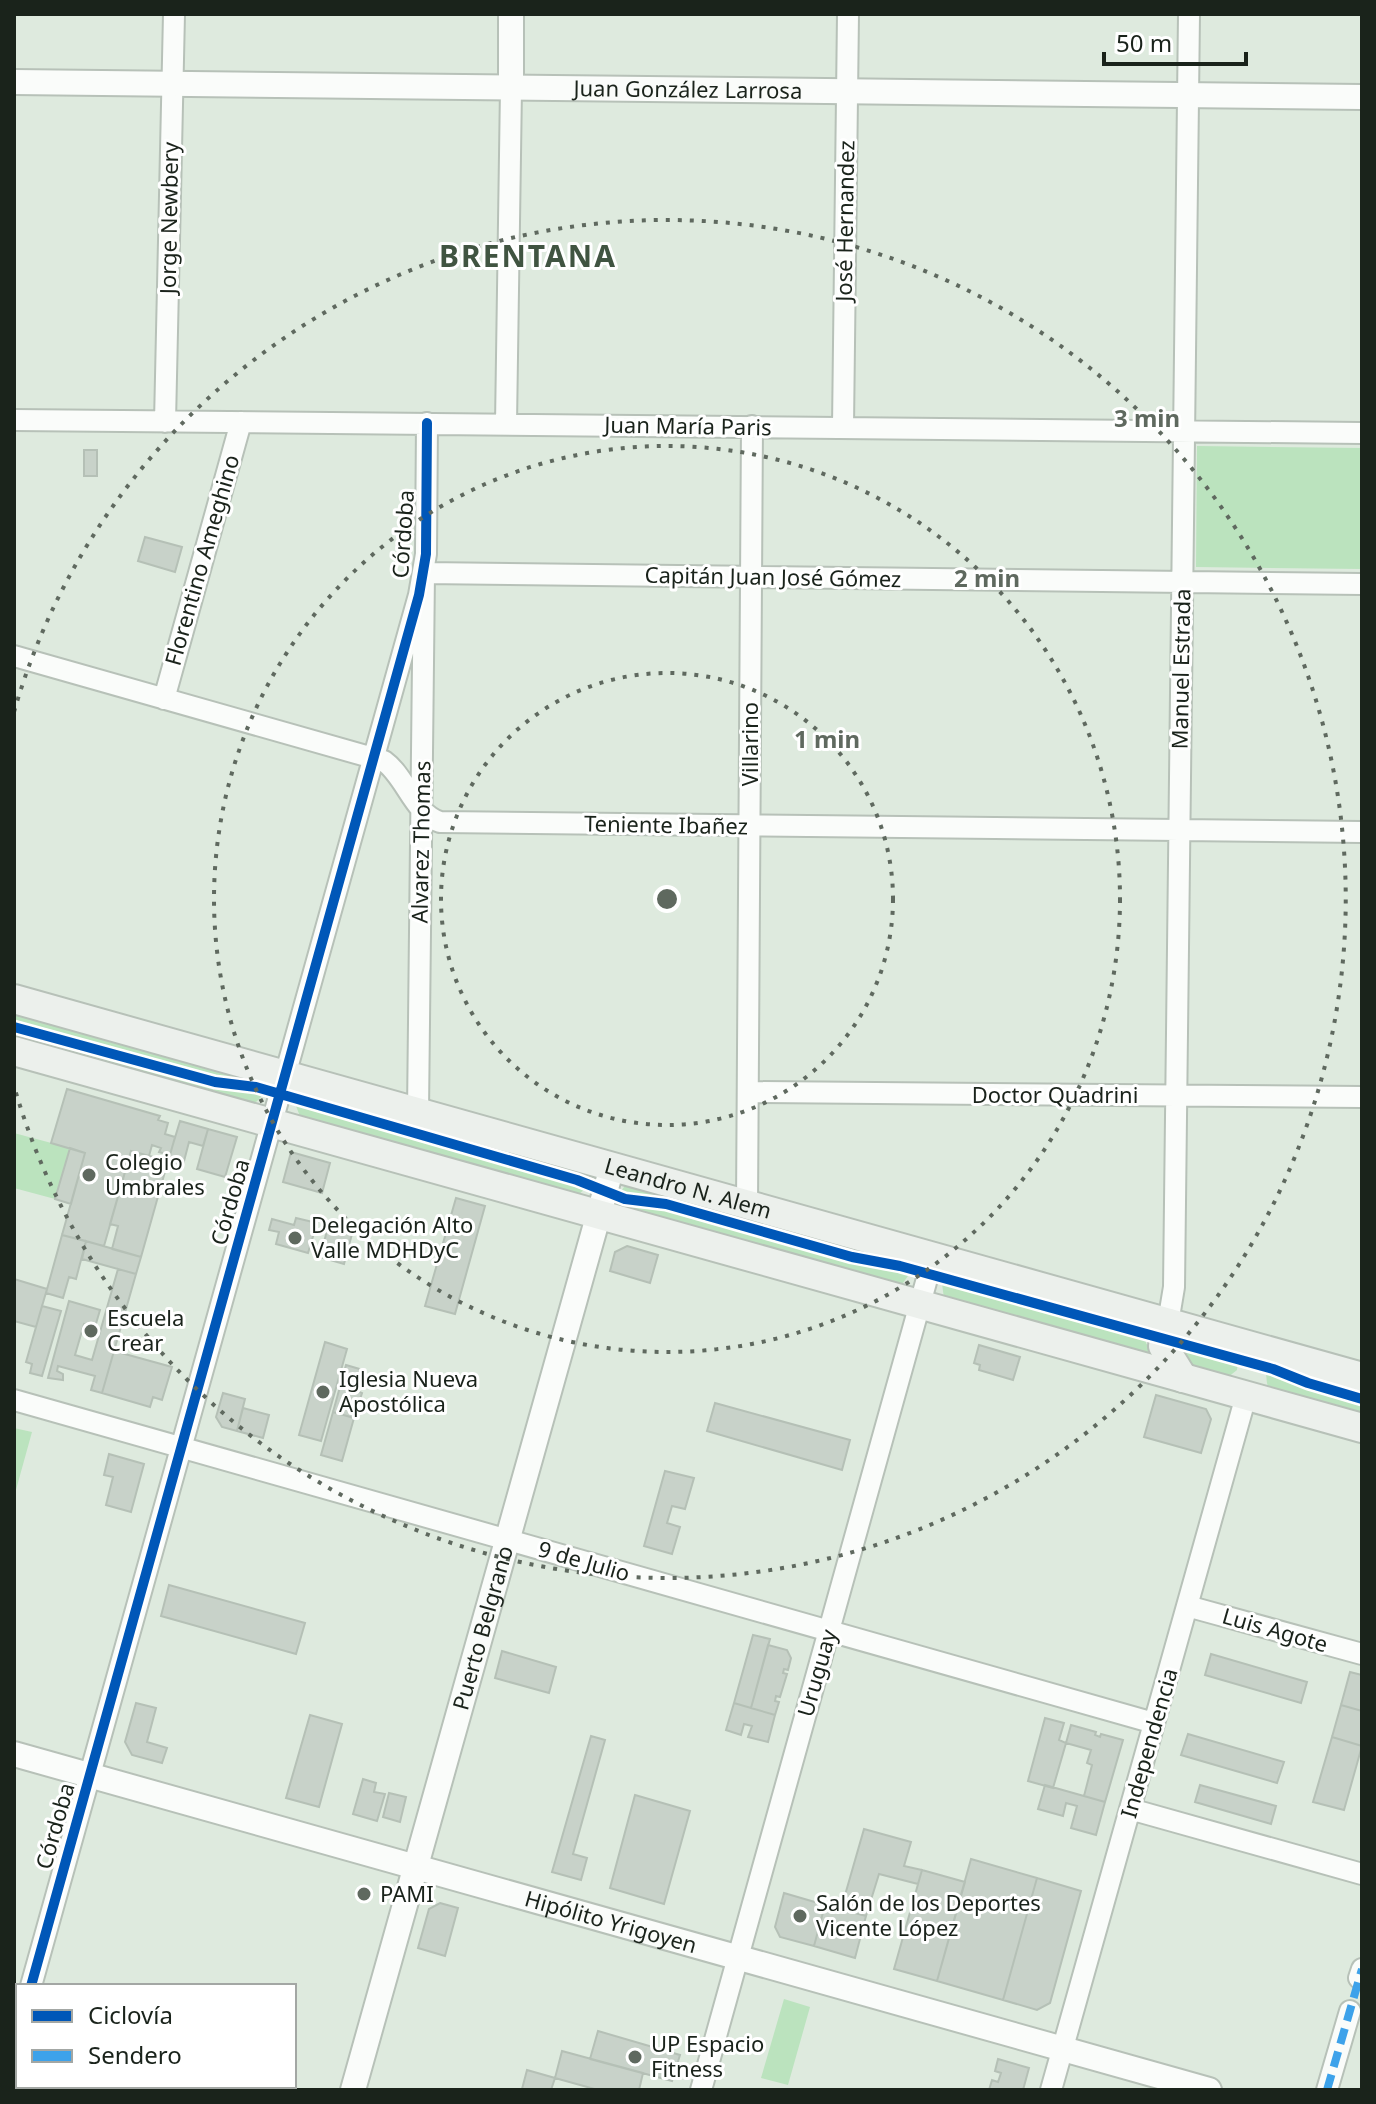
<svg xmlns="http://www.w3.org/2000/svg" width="1376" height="2104" font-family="'Noto Sans',sans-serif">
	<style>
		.green { fill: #bbe3be }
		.building { fill: #c8d2c9; stroke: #b5c0b6; stroke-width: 2 }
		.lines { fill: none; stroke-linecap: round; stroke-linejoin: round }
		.minor-casing { stroke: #b7c1b8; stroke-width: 24 }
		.tertiary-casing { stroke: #b7c1b8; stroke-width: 28 }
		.secondary-casing { stroke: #b7c1b8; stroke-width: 32 }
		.minor { stroke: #fafcfa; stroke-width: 20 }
		.tertiary { stroke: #fafcfa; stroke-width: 24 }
		.secondary { stroke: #ecf0ec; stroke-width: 28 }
		.quiet { stroke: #3da2ea; stroke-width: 8; stroke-dasharray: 16 8; stroke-linecap: butt }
		.cycleway-casing { stroke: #fff; stroke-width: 15 }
		.cycleway { stroke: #0057b8; stroke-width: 10 }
		.ring { fill: none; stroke: #5f695f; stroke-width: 4; stroke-dasharray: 4 8 }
		.poi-dot { fill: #5f695f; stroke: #fff; stroke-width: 3 }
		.labels { text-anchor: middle; stroke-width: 6; stroke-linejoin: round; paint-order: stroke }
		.street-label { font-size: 22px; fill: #1a231b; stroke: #fff }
		.poi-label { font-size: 22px; fill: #1a231b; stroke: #fff; text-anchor: start }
		.district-label { font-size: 30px; font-weight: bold; letter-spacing: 2px; fill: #405441; stroke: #fff }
		.centre { fill: #5f695f; stroke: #fff; stroke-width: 4 }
		.ring-label { font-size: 24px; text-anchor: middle; font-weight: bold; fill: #5f695f; stroke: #fff; stroke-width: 6; stroke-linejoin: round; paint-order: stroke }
	</style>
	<rect width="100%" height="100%" fill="#deeade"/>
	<path class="green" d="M1197 446 1362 448V569L1196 567Z
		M14 1009 259 1080 261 1097 254 1104 14 1040Z
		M303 1094 586 1171 589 1185 577 1196 301 1119 296 1106Z
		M14 1133 70 1148 55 1199 14 1188Z
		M626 1184 907 1264 908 1276 903 1283 896 1286 622 1209 618 1196Z
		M949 1274 1144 1329 1146 1343 1155 1357 944 1298 942 1284Z
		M1189 1340 1236 1355 1238 1361 1237 1370 1227 1378 1187 1368 1179 1349Z
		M1262 1362 1362 1385V1417L1270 1390C1264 1382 1269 1372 1262 1362Z
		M14 1428 32 1432 14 1497Z
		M784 1999 810 2007 788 2085 761 2078Z"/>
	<path class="building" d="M84 450H97V476H84Z
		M145 537 182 547 175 572 138 561Z
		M67 1089 160 1116 158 1120 168 1123 165 1134 175 1137 170 1155 159 1152 161 1148 152 1145 149 1156 131 1151 104 1246 62 1235 85 1153 51 1143Z
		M180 1121 208 1129 203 1146 189 1142 183 1165 168 1161Z
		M208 1129 237 1137 225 1177 197 1169Z
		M70 1148 85 1153 71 1204 55 1199Z
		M131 1151 168 1161 141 1257 112 1249 118 1226 110 1224Z
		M291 1152 330 1163 322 1193 283 1182Z
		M456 1198 485 1206 455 1314 425 1306Z
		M296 1218 317 1223 308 1253 276 1244 279 1232 269 1230 272 1219 294 1225Z
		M328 1227 352 1234 344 1264 320 1257Z
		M62 1235 86 1241 76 1279 69 1277 63 1298 46 1293Z
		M86 1241 141 1257 136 1274 82 1259Z
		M627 1246 658 1255 650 1283 610 1271 615 1252Z
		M118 1269 136 1274 102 1393 91 1390 95 1376 58 1366 57 1371 63 1374V1380L48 1378 69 1301 100 1310 95 1327 84 1324 75 1355 92 1360Z
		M14 1279 47 1289 36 1327 14 1321Z
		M42 1306 61 1311 42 1376 30 1373 32 1364 26 1362Z
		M325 1342 347 1349 321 1441 299 1435Z
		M979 1345 1020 1357 1013 1380 979 1370 980 1365 974 1363Z
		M114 1351 172 1367 162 1400 153 1397 150 1407 102 1393Z
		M346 1365 363 1370 357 1391 362 1393 354 1418 333 1412Z
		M223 1393 245 1399 237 1431 222 1427 216 1417Z
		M1156 1395 1206 1409 1211 1419 1201 1453 1144 1437Z
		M715 1403 850 1440 842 1470 707 1431Z
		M243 1408 269 1415 263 1438 237 1431Z
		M333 1412 354 1418 342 1461 321 1455Z
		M109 1454 144 1464 131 1512 106 1505 113 1477 104 1475Z
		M665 1471 694 1478 685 1509 672 1506 667 1523 680 1527 672 1554 644 1546Z
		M169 1585 305 1623 296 1654 161 1616Z
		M753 1635 770 1639 751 1708 734 1703Z
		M768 1645 787 1650 791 1658 788 1670 784 1669 783 1673 787 1674 780 1697 776 1696 775 1701 779 1702 775 1715 751 1708Z
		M502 1651 556 1667 549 1693 495 1678Z
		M1211 1654 1307 1682 1301 1703 1205 1675Z
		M1350 1672 1362 1675V1711L1341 1705Z
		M136 1703 156 1708 147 1742 167 1748 162 1763 132 1755 125 1742Z
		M734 1703 775 1715 768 1742 748 1737 752 1726 744 1724 741 1735 726 1730Z
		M1341 1705 1362 1711V1746L1332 1737Z
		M310 1715 342 1724 319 1807 286 1798Z
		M1045 1718 1064 1723 1059 1740 1066 1743 1053 1788 1028 1781Z
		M1071 1725 1096 1732 1095 1735 1100 1737 1101 1734 1123 1740 1105 1802 1084 1796 1092 1765 1087 1763 1091 1750 1066 1743Z
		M1188 1734 1284 1762 1277 1783 1181 1755Z
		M591 1736 605 1740 573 1854 587 1858 581 1880 552 1872Z
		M1332 1737 1362 1746 1344 1810 1313 1802Z
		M363 1779 376 1783 374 1792 385 1794 377 1821 353 1814Z
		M1045 1785 1105 1802 1096 1835 1071 1828 1077 1806 1066 1803 1063 1816 1038 1809Z
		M1200 1785 1276 1806 1271 1824 1195 1802Z
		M389 1793 406 1797 400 1822 383 1817Z
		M635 1795 690 1811 664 1904 610 1888Z
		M864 1829 911 1842 904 1866 922 1870 918 1884 879 1874 866 1916 841 1909Z
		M971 1859 1037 1878 1003 2000 937 1981Z
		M922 1870 965 1882 937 1981 894 1969Z
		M1037 1878 1081 1891 1050 2003 1037 2010 1003 2000Z
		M784 1893 825 1905 814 1946 780 1937 775 1927Z
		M440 1903 458 1908 445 1956 418 1948 429 1909Z
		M825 1905 866 1916 855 1958 814 1946Z
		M598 2031 680 2055 672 2081 590 2059Z
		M562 2051 643 2073 639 2090H598L555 2078Z
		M998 2059 1029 2068 1023 2090H989L992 2080 998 2082 1001 2073 995 2071Z
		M527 2070 555 2078 551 2090 522 2089Z"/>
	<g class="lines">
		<g class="minor-casing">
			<path id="minor" d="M14 420 1362 433
				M165 422 174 14
				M506 424 511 88
				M843 427 848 14
				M14 656 384 761C406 777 414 814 440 822L1362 832
				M164 699 241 422
				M748 1092 1362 1097
				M418 1112 424 573 1362 584
				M747 1205 752 426
				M1168 1323 1174 1287 1189 14
				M14 1400 1154 1723
				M1187 1606 1362 1654
				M1130 1809 1362 1874
				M1359 1978 1362 1969
				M31 1986 419 595 426 554 427 423
				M14 2049 18 2034
				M701 2090 933 1257
				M1051 2090 1246 1396
				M1327 2090 1350 2011"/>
		</g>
		<g class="tertiary-casing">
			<g id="tertiary">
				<path id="s1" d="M14 82 1362 97"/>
				<path d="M511 88V14"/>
				<path id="s2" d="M14 1754 1209 2090"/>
				<path id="s3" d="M353 2090 612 1167"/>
			</g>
		</g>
		<g class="secondary-casing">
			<g id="secondary">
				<path id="s4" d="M14 999 1362 1377"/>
				<path d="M14 1051 1362 1428"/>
				<path d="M1168 1323 1163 1346 1183 1378"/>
			</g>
		</g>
		<use href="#minor" class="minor"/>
		<use href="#tertiary" class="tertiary"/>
		<use href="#secondary" class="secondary"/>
		<path class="quiet" d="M1327 2090 1362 1969"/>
		<g class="cycleway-casing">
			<path id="cycleway" d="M14 1027 215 1082 256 1087 577 1180 625 1199 666 1204 852 1257 900 1266 1273 1369 1308 1383 1362 1399
				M31 1986 419 595 426 554 427 423"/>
		</g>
		<use href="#cycleway" class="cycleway"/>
	</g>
	<g class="ring">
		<circle cx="667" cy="899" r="226"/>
		<circle cx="667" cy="899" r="453"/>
		<path d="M14 712A679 679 0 1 1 14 1086"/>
	</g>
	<g class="poi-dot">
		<circle cx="89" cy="1175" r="8"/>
		<circle cx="295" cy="1238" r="8"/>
		<circle cx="91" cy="1331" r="8"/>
		<circle cx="323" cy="1392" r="8"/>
		<circle cx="364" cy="1894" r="8"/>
		<circle cx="800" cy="1916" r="8"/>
		<circle cx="635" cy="2057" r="8"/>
	</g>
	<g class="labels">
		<g class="street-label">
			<text dy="8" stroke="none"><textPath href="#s1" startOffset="674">Juan González Larrosa</textPath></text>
			<text transform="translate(169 218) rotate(-89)" y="8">Jorge Newbery</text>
			<text transform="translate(845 221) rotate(-89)" y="8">José Hernandez</text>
			<text transform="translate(688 426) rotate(1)" y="8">Juan María Paris</text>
			<text transform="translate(403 534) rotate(-86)" y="8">Córdoba</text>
			<text transform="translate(202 560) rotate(-74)" y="8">Florentino Ameghino</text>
			<text transform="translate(773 577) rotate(1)" y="8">Capitán Juan José Gómez</text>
			<text transform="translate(1181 669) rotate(-89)" y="8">Manuel Estrada</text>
			<text transform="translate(750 744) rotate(-90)" y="8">Villarino</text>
			<text transform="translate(666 825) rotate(1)" y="8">Teniente Ibañez</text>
			<text transform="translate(421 842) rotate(-89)" y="8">Alvarez Thomas</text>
			<text x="1055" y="1103">Doctor Quadrini</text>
			<text dy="8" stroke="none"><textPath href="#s4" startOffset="700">Leandro N. Alem</textPath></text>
			<text transform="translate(230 1202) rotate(-74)" y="8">Córdoba</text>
			<text transform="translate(584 1561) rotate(16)" y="8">9 de Julio</text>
			<text dy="8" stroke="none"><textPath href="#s3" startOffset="480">Puerto Belgrano</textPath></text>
			<text transform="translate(1275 1630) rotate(16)" y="8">Luis Agote</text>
			<text transform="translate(817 1673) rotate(-74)" y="8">Uruguay</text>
			<text transform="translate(1149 1743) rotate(-74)" y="8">Independencia</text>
			<text transform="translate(55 1826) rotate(-74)" y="8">Córdoba</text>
			<text dy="8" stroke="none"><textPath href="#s2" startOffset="620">Hipólito Yrigoyen</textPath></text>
		</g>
		<g class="poi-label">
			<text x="105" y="1170">Colegio<tspan x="105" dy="25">Umbrales</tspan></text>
			<text x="311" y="1233">Delegación Alto<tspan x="311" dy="25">Valle MDHDyC</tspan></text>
			<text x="107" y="1326">Escuela<tspan x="107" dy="25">Crear</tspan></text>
			<text x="339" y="1387">Iglesia Nueva<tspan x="339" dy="25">Apostólica</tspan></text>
			<text x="380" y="1902">PAMI</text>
			<text x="816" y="1911">Salón de los Deportes<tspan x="816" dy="25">Vicente López</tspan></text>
			<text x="651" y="2052">UP Espacio<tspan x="651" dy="25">Fitness</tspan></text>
		</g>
		<g class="district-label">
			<text x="528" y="267">BRENTANA</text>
		</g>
	</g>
	<circle cx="667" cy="899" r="12" class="centre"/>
	<g class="ring-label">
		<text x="1147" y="427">3 min</text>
		<text x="987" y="587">2 min</text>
		<text x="827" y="748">1 min</text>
	</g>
	<rect width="1376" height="2104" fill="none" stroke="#1a231b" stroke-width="32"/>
	<rect x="16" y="1984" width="280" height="104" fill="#ffffff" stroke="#a3a7a4" stroke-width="2"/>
	<rect x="32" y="2010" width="40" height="12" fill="#0057b8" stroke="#a3a7a4" stroke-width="2"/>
	<text x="88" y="2024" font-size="24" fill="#1a231b">Ciclovía</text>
	<rect x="32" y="2050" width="40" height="12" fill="#3da2ea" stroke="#a3a7a4" stroke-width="2"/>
	<text x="88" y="2064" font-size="24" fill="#1a231b">Sendero</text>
	<path d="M1104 52v12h142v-12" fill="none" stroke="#1a231b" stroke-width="4"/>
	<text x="1116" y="52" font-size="24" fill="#1a231b" stroke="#ffffff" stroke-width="6" paint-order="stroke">50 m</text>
</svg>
